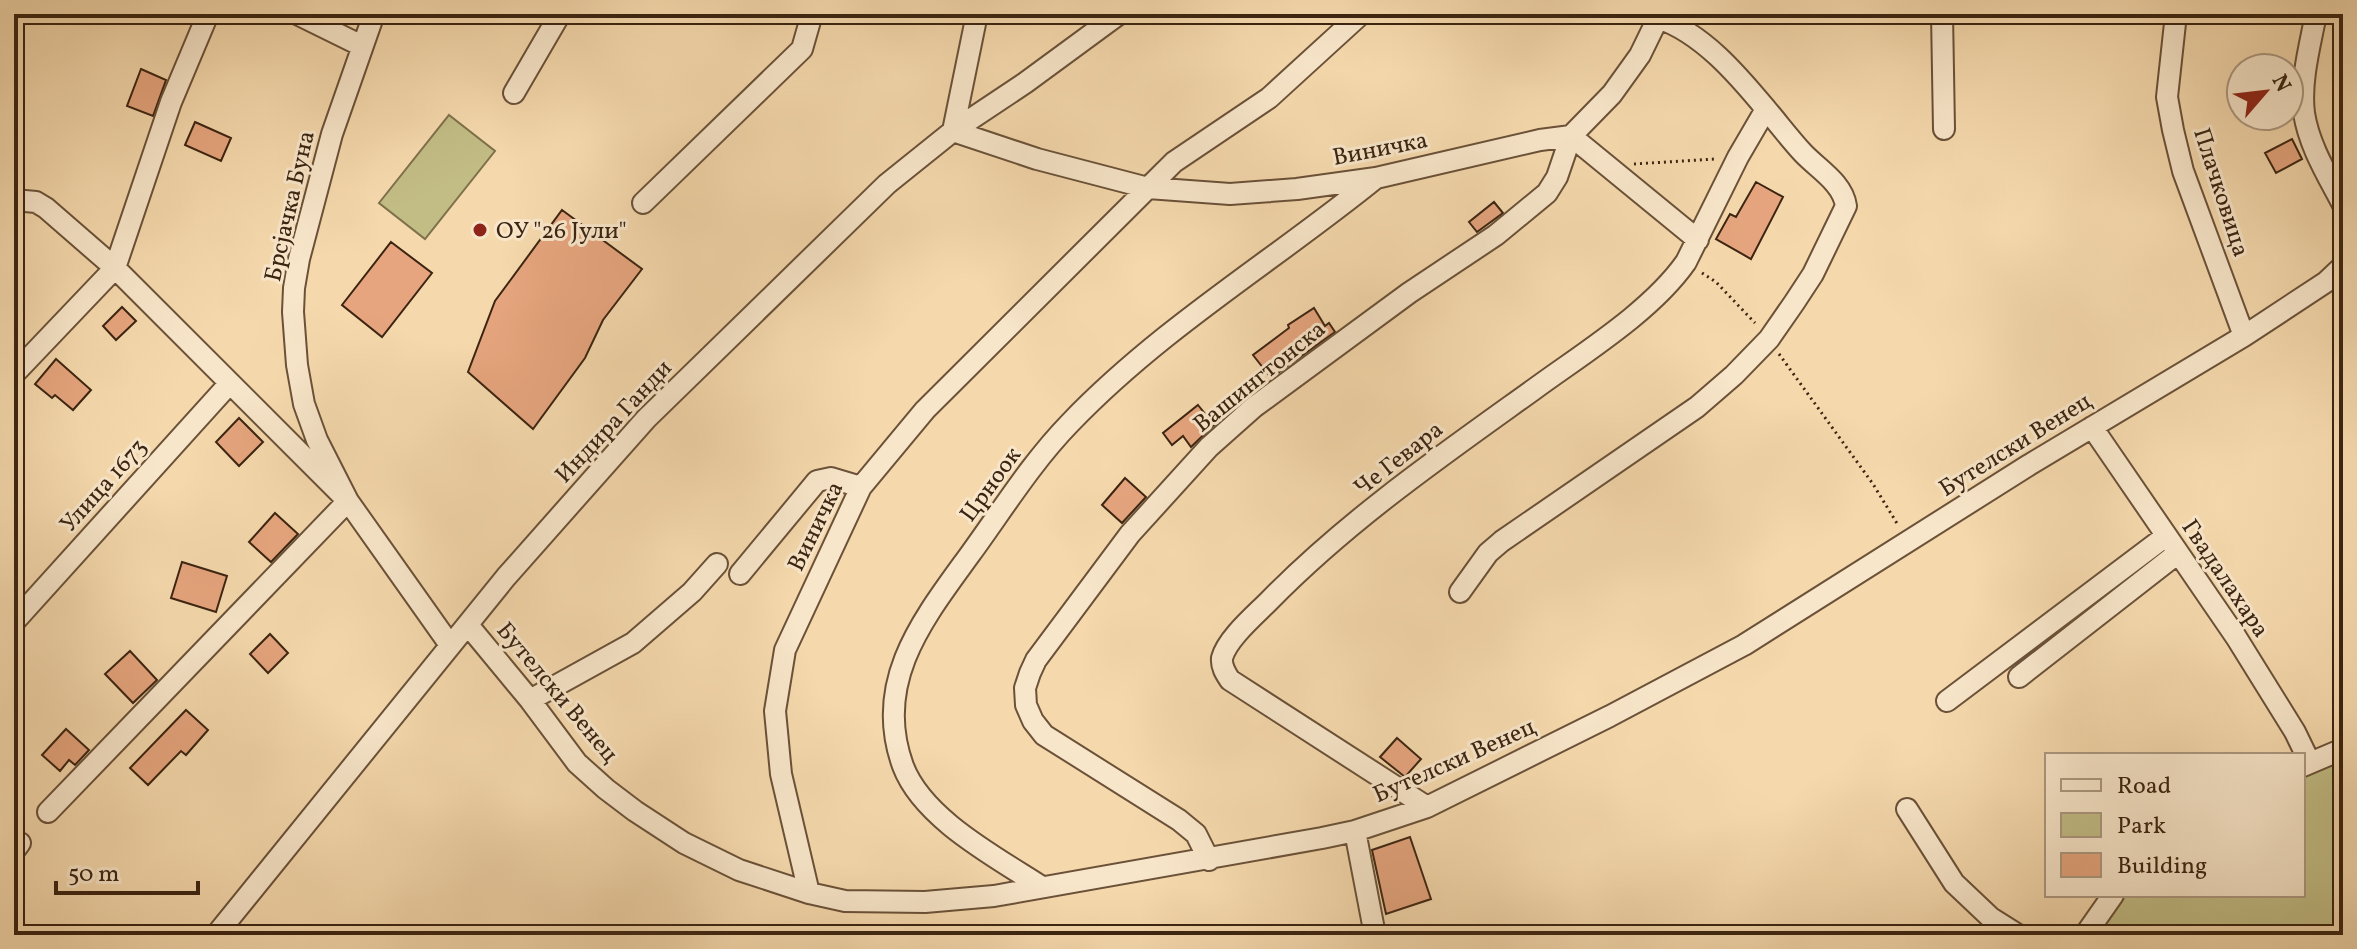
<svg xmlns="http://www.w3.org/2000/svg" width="2357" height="949" font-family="Vollkorn,serif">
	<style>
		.green { fill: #c2bd85; stroke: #7e704b; stroke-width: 2 }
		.building { fill: #e6a57e; stroke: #3b2411; stroke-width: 2 }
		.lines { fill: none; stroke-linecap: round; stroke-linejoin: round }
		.minor-casing { stroke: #6a5138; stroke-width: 24 }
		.path { stroke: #3b2411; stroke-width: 3; stroke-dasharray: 2 4; stroke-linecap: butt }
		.minor { stroke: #f8e6ca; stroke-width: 20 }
		.poi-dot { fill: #8f2418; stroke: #f8e6ca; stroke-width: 3 }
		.labels { text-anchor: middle; stroke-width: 6; stroke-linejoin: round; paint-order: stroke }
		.street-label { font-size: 24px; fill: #3b2411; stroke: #f8e6ca }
		.poi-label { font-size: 24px; fill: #3b2411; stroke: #f8e6ca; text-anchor: start }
	</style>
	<rect width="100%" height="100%" fill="#f5d9ad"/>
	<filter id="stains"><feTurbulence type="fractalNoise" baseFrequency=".0025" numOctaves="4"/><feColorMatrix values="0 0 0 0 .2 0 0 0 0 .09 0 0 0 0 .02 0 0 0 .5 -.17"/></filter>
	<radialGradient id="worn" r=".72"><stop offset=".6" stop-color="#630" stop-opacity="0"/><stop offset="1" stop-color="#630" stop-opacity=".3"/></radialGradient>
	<path class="green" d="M449 115 495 151 425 239 379 203Z
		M2343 761V935H2093L2125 895H2303V776Z"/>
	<path class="building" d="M141 69 166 80 153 116 127 106Z
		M195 122 231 138 221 161 185 145Z
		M2292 139 2302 159 2276 173 2265 153Z
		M1756 182 1783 197 1751 259 1716 239 1730 214 1736 217Z
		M1494 202 1503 213 1477 232 1469 222Z
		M562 210 642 269 603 320 585 358 533 429 468 372 495 301Z
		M391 242 432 273 382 337 342 305Z
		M122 307 136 321 116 340 103 326Z
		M1314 308 1325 326 1329 323 1335 332 1271 378 1253 355 1289 328 1288 325Z
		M56 359 91 390 73 410 55 395 52 398 35 384Z
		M1198 405 1214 425 1191 447 1183 436 1172 445 1163 433Z
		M239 418 263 442 239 466 216 442Z
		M1125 478 1146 497 1122 523 1102 505Z
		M275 513 298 534 271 562 249 542Z
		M182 562 227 576 216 612 171 598Z
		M270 634 288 653 268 673 250 654Z
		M130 651 157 680 133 703 105 674Z
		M186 710 208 730 186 755 181 751 148 785 130 768Z
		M66 729 89 750 75 765 69 760 60 771 42 755Z
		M1397 738 1421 759 1405 777 1380 757Z
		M1410 837 1431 899 1386 914 1372 850Z"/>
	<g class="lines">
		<g class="minor-casing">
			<path id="minor" d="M297 14 362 46
				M977 14 953 131 1037 159 1148 188 1230 194 1297 189 1376 178 1540 140 1571 136
				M1942 14 1944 129
				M2176 14 2167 97 2173 130 2183 171 2244 336
				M2316 14C2310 45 2300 82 2304 113 2309 146 2328 176 2343 205
				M514 93 560 14
				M1571 136 1698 240
				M14 200 36 202 46 208 115 268 348 501 450 645
				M643 203 802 49 812 14
				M14 374 115 268 171 102 208 14
				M2092 427 2236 637 2295 732 2310 763
				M740 574 817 481 831 478 861 487
				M1460 592 1488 553 1502 541 1697 407 1734 375 1769 339 1794 303 1813 274 1846 206C1843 183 1818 169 1803 153 1790 139 1778 123 1766 109
				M14 622 230 383
				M468 625 530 700 577 763 606 789 635 811 684 843 739 870 809 893 845 901 925 902 994 896 1322 838 1355 831 1427 807 1610 716 1744 645 2029 465 2244 336 2326 282 2343 266
				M2019 677 2178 553
				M530 700 633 643 692 592 717 564
				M1947 701 2166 536
				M2303 766 2343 749
				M1427 807 1230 680C1226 674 1221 667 1222 658 1227 639 1254 616 1268 602 1347 521 1441 456 1533 390 1582 354 1651 312 1686 262L1738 157 1766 109C1737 74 1702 33 1658 18
				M1907 809 1954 883 1991 918 2018 935
				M48 812 348 501 317 440 304 404 297 365 293 312 294 288 299 259 332 134 374 14
				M1355 831 1375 935
				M14 851 20 843
				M1209 860 1196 834 1179 820 1044 735 1033 721 1026 705 1025 688 1030 673 1036 660 1130 534 1209 447 1254 407 1409 293 1496 235 1547 193 1557 177 1571 136 1612 94 1640 55 1660 14
				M1042 887C996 857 923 819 903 766 872 681 924 618 971 553 1003 509 1032 462 1070 423 1161 328 1275 260 1376 178
				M809 893 781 774 775 711 785 650 861 487 925 410 1174 162 1269 98 1361 14
				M216 935 506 577 646 419 887 184 953 131 1025 83 1119 14
				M2085 935 2113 895"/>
		</g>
		<path class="path" d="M1634 164 1714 159
			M1702 273 1716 282 1755 323
			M1779 354 1873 484 1898 525"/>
		<use href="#minor" class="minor"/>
	</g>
	<circle class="poi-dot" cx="480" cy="230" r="8"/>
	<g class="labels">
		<g class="street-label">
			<text transform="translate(1380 148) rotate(-11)" y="8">Виничка</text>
			<text transform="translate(2222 192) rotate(72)" y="8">Плачковица</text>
			<text transform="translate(289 206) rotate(-77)" y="8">Брсјачка Буна</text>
			<text transform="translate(1259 376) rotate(-39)" y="8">Вашингтонска</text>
			<text transform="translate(613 421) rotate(-47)" y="8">Индира Ганди</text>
			<text transform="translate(2015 444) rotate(-32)" y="8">Бутелски Венец</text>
			<text transform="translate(1398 458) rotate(-38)" y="8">Че Гевара</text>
			<text transform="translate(990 484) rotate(-54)" y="8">Црноок</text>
			<text transform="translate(103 485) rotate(-48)" y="8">Улица 1673</text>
			<text transform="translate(815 526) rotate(-64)" y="8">Виничка</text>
			<text transform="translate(2226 578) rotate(56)" y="8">Гвадалахара</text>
			<text transform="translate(558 692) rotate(50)" y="8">Бутелски Венец</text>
			<text transform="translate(1454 760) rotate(-24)" y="8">Бутелски Венец</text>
		</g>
		<g class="poi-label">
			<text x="496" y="238">ОУ "26 Јули"</text>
		</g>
	</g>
	<rect width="2357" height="949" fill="none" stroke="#f5d9ad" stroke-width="48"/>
	<rect x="16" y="16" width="2325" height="917" fill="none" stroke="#3b2411" stroke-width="4"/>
	<rect x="24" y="24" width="2309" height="901" fill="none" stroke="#3b2411" stroke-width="2"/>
	<rect x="2045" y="753" width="260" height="144" fill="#f8e6ca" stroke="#ac9880" stroke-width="2"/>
	<rect x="2061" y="779" width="40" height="12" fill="#f8e6ca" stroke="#ac9880" stroke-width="2"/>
	<text x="2117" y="793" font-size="24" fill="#3b2411">Road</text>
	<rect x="2061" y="813" width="40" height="24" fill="#c2bd85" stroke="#ac9880" stroke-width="2"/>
	<text x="2117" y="833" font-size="24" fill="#3b2411">Park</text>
	<rect x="2061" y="853" width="40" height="24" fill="#e6a57e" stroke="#ac9880" stroke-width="2"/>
	<text x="2117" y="873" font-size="24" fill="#3b2411">Building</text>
	<g transform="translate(2265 92) rotate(62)"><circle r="38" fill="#f8e6ca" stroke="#ac9880" stroke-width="2"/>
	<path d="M0-6L14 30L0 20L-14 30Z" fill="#8f2418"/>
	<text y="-12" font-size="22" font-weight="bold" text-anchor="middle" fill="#3b2411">N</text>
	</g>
	<path d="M56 881v12h142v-12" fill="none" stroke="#3b2411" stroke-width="4"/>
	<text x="68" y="881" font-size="24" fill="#3b2411" stroke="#f8e6ca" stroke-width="6" paint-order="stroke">50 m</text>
	<rect width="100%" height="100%" filter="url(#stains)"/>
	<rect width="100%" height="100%" fill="url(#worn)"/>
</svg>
